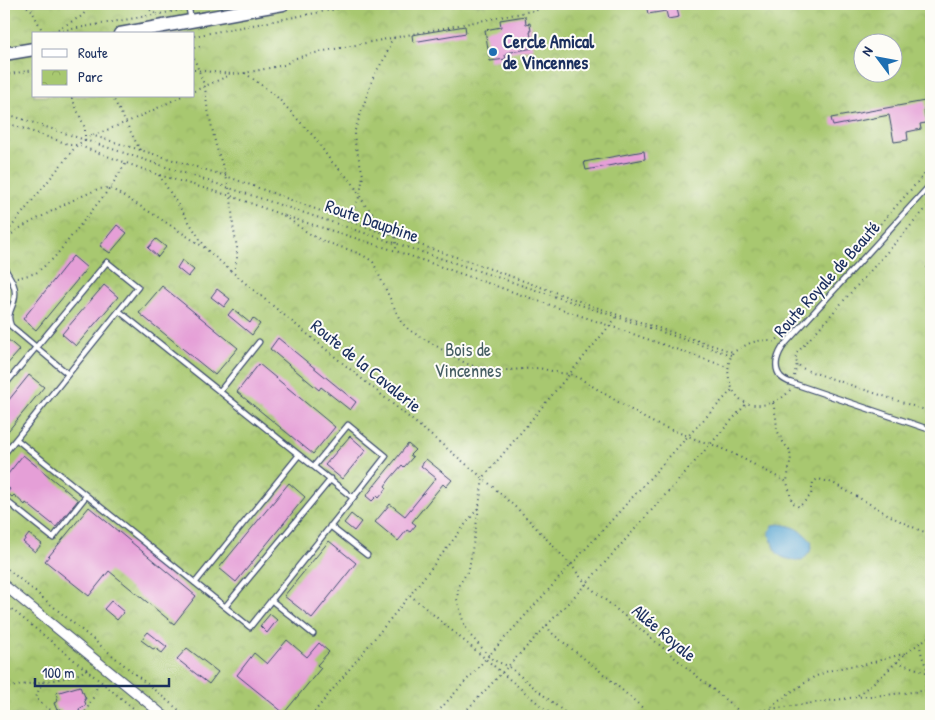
<svg xmlns="http://www.w3.org/2000/svg" width="935" height="720" font-family="'Patrick Hand',sans-serif">
	<style>
		.park { fill: url(#park-crowns); stroke: #627c67; fill-rule: evenodd }
		.water { fill: #5aa6d2; stroke: #3a6a98 }
		.building { fill: #e59fd7 }
		.lines { fill: none; stroke-linecap: round; stroke-linejoin: round }
		.lane-casing { stroke: #3b4a6d; stroke-width: 7 }
		.street-casing { stroke: #3b4a6d; stroke-width: 11 }
		.secondary-casing { stroke: #3b4a6d; stroke-width: 15 }
		.path { stroke: #3b4a6d; stroke-width: 2; stroke-dasharray: 1 4; stroke-linecap: butt }
		.lane { stroke: #fff; stroke-width: 4.5 }
		.street { stroke: #fff; stroke-width: 9 }
		.secondary { stroke: #fff; stroke-width: 12 }
		.poi-dot { fill: #1f6fb2; stroke: #fdfcf7; stroke-width: 2 }
		.labels { text-anchor: middle; stroke-width: 4; stroke-linejoin: round; paint-order: stroke }
		.poi-label { font-size: 18px; font-weight: bold; fill: #1b2f5e; stroke: #fdfcf7; text-anchor: start }
		.street-label { font-size: 18px; fill: #1b2f5e; stroke: #fdfcf7 }
		.park-label { font-size: 18px; fill: #455d63; stroke: #fdfcf7 }
	</style>
	<defs>
		<pattern id="park-crowns" width="20" height="18" patternUnits="userSpaceOnUse" patternTransform="scale(1.25)"><rect width="20" height="18" fill="#a8c870"/><path d="M2 6a3 3 0 1 1 6 0M12 15a3 3 0 1 1 6 0" fill="none" stroke="#90ac63"/></pattern>
	</defs>
	<rect width="100%" height="100%" fill="#fdfcf7"/>
	<filter id="ink" filterUnits="userSpaceOnUse"><feTurbulence type="fractalNoise" baseFrequency=".02" numOctaves="2"/><feDisplacementMap in="SourceGraphic" scale="10" xChannelSelector="R" yChannelSelector="G"/><feConvolveMatrix kernelMatrix="1 2 1 2 8 2 1 2 1" color-interpolation-filters="sRGB"/></filter>
	<filter id="wash" filterUnits="userSpaceOnUse"><feTurbulence type="fractalNoise" baseFrequency=".0096" numOctaves="4" result="noise"/><feDisplacementMap in="SourceGraphic" scale="20" xChannelSelector="R" yChannelSelector="G"/><feGaussianBlur stdDeviation="1.12" result="paint"/><feColorMatrix in="noise" values="0 0 0 0 0 0 0 0 0 0 0 0 0 0 0 0 0 1.4 0 .05"/><feComposite in="paint" operator="in"/></filter>
	<g filter="url(#wash)">
		<rect width="100%" height="100%" fill="#f0e0c1"/>
		<path class="park" d="M4 4H931V716H4ZM34 34H194V96H34ZM862 42H892V72H862Z"/>
		<path class="water" d="M780 524C797 527 800 529 812 542L810 552 802 561C777 558 777 557 769 533L773 525Z"/>
		<g id="blocks">
			<path class="building" d="M646 4H684V8L677 9 679 17 668 19 666 11 648 14Z
				M525 16 526 24 530 23 531 32H530L533 48 506 53V55H505L506 59 490 61 485 30 501 27 500 20Z
				M465 26 466 33 413 42 412 35Z
				M925 101 926 109H924L926 123 920 124 921 129 907 132 908 140 894 142 889 115 833 126 831 118Z
				M644 151 645 159 586 170 584 162Z
				M117 225 127 233 110 253 100 246Z
				M156 239 166 247 158 257 148 248Z
				M73 256 87 268 36 330 23 319Z
				M182 260 194 270 188 277 177 268Z
				M104 285 118 297 76 346 62 334Z
				M162 286 238 348 215 375 139 313Z
				M217 289 230 299 224 307 211 297Z
				M233 309 250 323 253 318 260 324 252 335 228 315Z
				M278 338 356 402 350 410 321 387 319 390 270 349Z
				M7 339 20 350 4 368V342Z
				M259 364 335 427 313 454 237 392Z
				M29 375 44 387 4 436V406Z
				M350 436 366 450 342 479 325 465Z
				M408 444 415 450 410 455 413 457 404 467 402 465 390 479 385 486 387 488 379 498 377 496 372 501 366 496Z
				M23 455 78 500 56 527 26 503 25 505 14 495 12 497 7 493 10 489 4 485V479Z
				M426 459 452 480 446 487 443 484 412 522 416 525 410 532 407 530 398 541 375 522 390 504 405 516 436 478 421 466Z
				M289 483 305 497 236 582 219 568Z
				M89 507 196 596 174 624 109 571 89 596 45 561Z
				M351 514 361 522 354 531 344 523Z
				M29 534 42 544 35 552 23 542Z
				M329 541 356 563 312 618 284 596Z
				M111 601 124 612 117 620 104 609Z
				M270 614 277 620 267 633 260 626Z
				M148 632 167 647 162 653 155 648 153 649 141 640Z
				M287 640 307 657 319 643 329 652 317 665 321 668 284 713 237 675 254 653 267 664Z
				M187 648 218 672 209 684 177 659Z
				M80 686 82 692H83L86 699H84L86 705 79 709 80 714 74 716H72L71 714 64 716 61 709 57 710 54 703 58 701 56 693Z"/>
		</g>
	</g>
	<g filter="url(#ink)">
		<use href="#blocks" fill-opacity="0" stroke="#3b4a6d" stroke-width="1"/>
		<g class="lines">
			<g class="lane-casing">
				<path id="lane" d="M188 4 191 20
					M931 184 785 344C778 353 772 367 781 377 784 380 789 382 792 383L931 430
					M4 267C8 275 16 284 15 294 15 307 5 312 11 326L68 374
					M4 386 107 262 138 287 4 454
					M220 391 259 342
					M16 439 250 627 353 498 119 311
					M314 466 348 425 386 456 353 498
					M4 499 53 538 86 496
					M330 526 367 555
					M195 583 299 455
					M271 600 313 634
					M225 607 331 479"/>
			</g>
			<g class="street-casing">
				<path id="street" d="M4 585 164 716"/>
			</g>
			<g class="secondary-casing">
				<path id="secondary" d="M120 34 283 4
					M4 54 34 49"/>
			</g>
			<path class="path" d="M23 4 31 9 44 34
				M142 4 156 14
				M171 4 176 12
				M194 7 214 4
				M58 29 82 16 91 4
				M48 34 55 31 66 30 182 10
				M194 36 363 4
				M194 48 201 46
				M194 58 205 87 207 105 216 146 226 176 231 196 233 225 237 248V259L234 271
				M194 70 232 74 245 73 284 65 296 58 319 52 568 4
				M245 73 276 96 315 138 330 160 352 182 365 205 396 237V251
				M4 75 34 70
				M194 91 230 75
				M112 96 140 150
				M4 113 731 355
				M4 122 71 145H77L159 175 231 196 285 216 396 251 727 367
				M91 135 226 176 348 221 471 262 618 315 733 352
				M85 140 91 135 97 134 139 117 182 96
				M159 175 207 250 251 288 483 478 523 514 572 566 586 584 745 716
				M931 203 796 354C795 363 798 366 806 370L931 412
				M285 216C298 226 311 236 326 242 342 248 359 251 373 262L401 322 409 330 465 363 476 367 493 371 539 368 560 373 570 374 579 378 646 419 658 425 688 436 700 441 711 444 734 454 787 482 792 502 799 507 811 495 813 482 818 479 833 483 896 519 919 530 931 534
				M348 221 360 195 363 175 355 143 354 133 374 75 386 56 390 43 395 37
				M4 236 77 145 85 140V128L71 96
				M8 237 20 228 71 201 98 189 110 188 153 214 205 248
				M931 265 927 266 931 350
				M17 278 36 273 54 258 110 188 126 163
				M4 293 6 303
				M794 376 797 364
				M790 390C780 404 753 411 740 399 727 387 725 366 733 352L750 343 762 340 775 342 931 167
				M773 403 776 417 777 430 784 444 789 449 791 457 787 481
				M479 508 469 569 459 585 457 599 464 624 470 635 493 660 508 666 569 716
				M4 566 186 716
				M410 595 553 716
				M4 603 143 716
				M547 625 550 631 554 635 600 671 652 716
				M920 643C920 654 925 664 929 673L926 681 925 691
				M897 662 931 674
				M43 682 39 689 36 698 42 704 59 716
				M4 688 71 677 81 673 89 667
				M858 695 883 675 906 653 931 635
				M772 707 779 700 814 677 828 671 841 668 849 666 863 665 906 653
				M741 713 857 697 885 695 931 690
				M83 716 94 696 99 680
				M311 716 410 595 479 507 483 478 616 318
				M434 716 688 436 733 389
				M461 716 586 584 747 403"/>
			<use href="#lane" class="lane"/>
			<use href="#street" class="street"/>
			<use href="#secondary" class="secondary"/>
		</g>
	</g>
	<circle class="poi-dot" cx="493" cy="52" r="5"/>
	<g class="labels">
		<g class="poi-label">
			<text x="503" y="48">Cercle Amical<tspan x="503" dy="21">de Vincennes</tspan></text>
		</g>
		<g class="street-label">
			<text transform="translate(372 221) rotate(19)" y="6">Route Dauphine</text>
			<text transform="translate(827 279) rotate(-48)" y="6">Route Royale de Beauté</text>
			<text transform="translate(366 366) rotate(39)" y="6">Route de la Cavalerie</text>
			<text transform="translate(664 633) rotate(40)" y="6">Allée Royale</text>
		</g>
		<g class="park-label">
			<text x="468" y="356">Bois de<tspan x="468" dy="21">Vincennes</tspan></text>
		</g>
	</g>
	<rect width="935" height="720" fill="none" stroke="#fdfcf7" stroke-width="20"/>
	<rect x="32" y="32" width="162" height="65" fill="#fdfcf7" stroke="#a3aaba"/>
	<rect x="42" y="49" width="25" height="8" fill="#ffffff" stroke="#a3aaba"/>
	<text x="78" y="58" font-size="15" fill="#1b2f5e">Route</text>
	<rect x="42" y="70" width="25" height="15" fill="url(#park-crowns)" stroke="#a3aaba"/>
	<text x="78" y="82" font-size="15" fill="#1b2f5e">Parc</text>
	<g transform="translate(878 58) rotate(302)"><circle r="24" fill="#fdfcf7" stroke="#a3aaba"/>
	<path d="M0-4L9 19L0 12L-9 19Z" fill="#1f6fb2"/>
	<text y="-8" font-size="14" font-weight="bold" text-anchor="middle" fill="#1b2f5e">N</text>
	</g>
	<path d="M35 678v8h134v-8" fill="none" stroke="#1b2f5e" stroke-width="2.5"/>
	<text x="42" y="678" font-size="15" fill="#1b2f5e" stroke="#fdfcf7" stroke-width="4" paint-order="stroke">100 m</text>
</svg>
